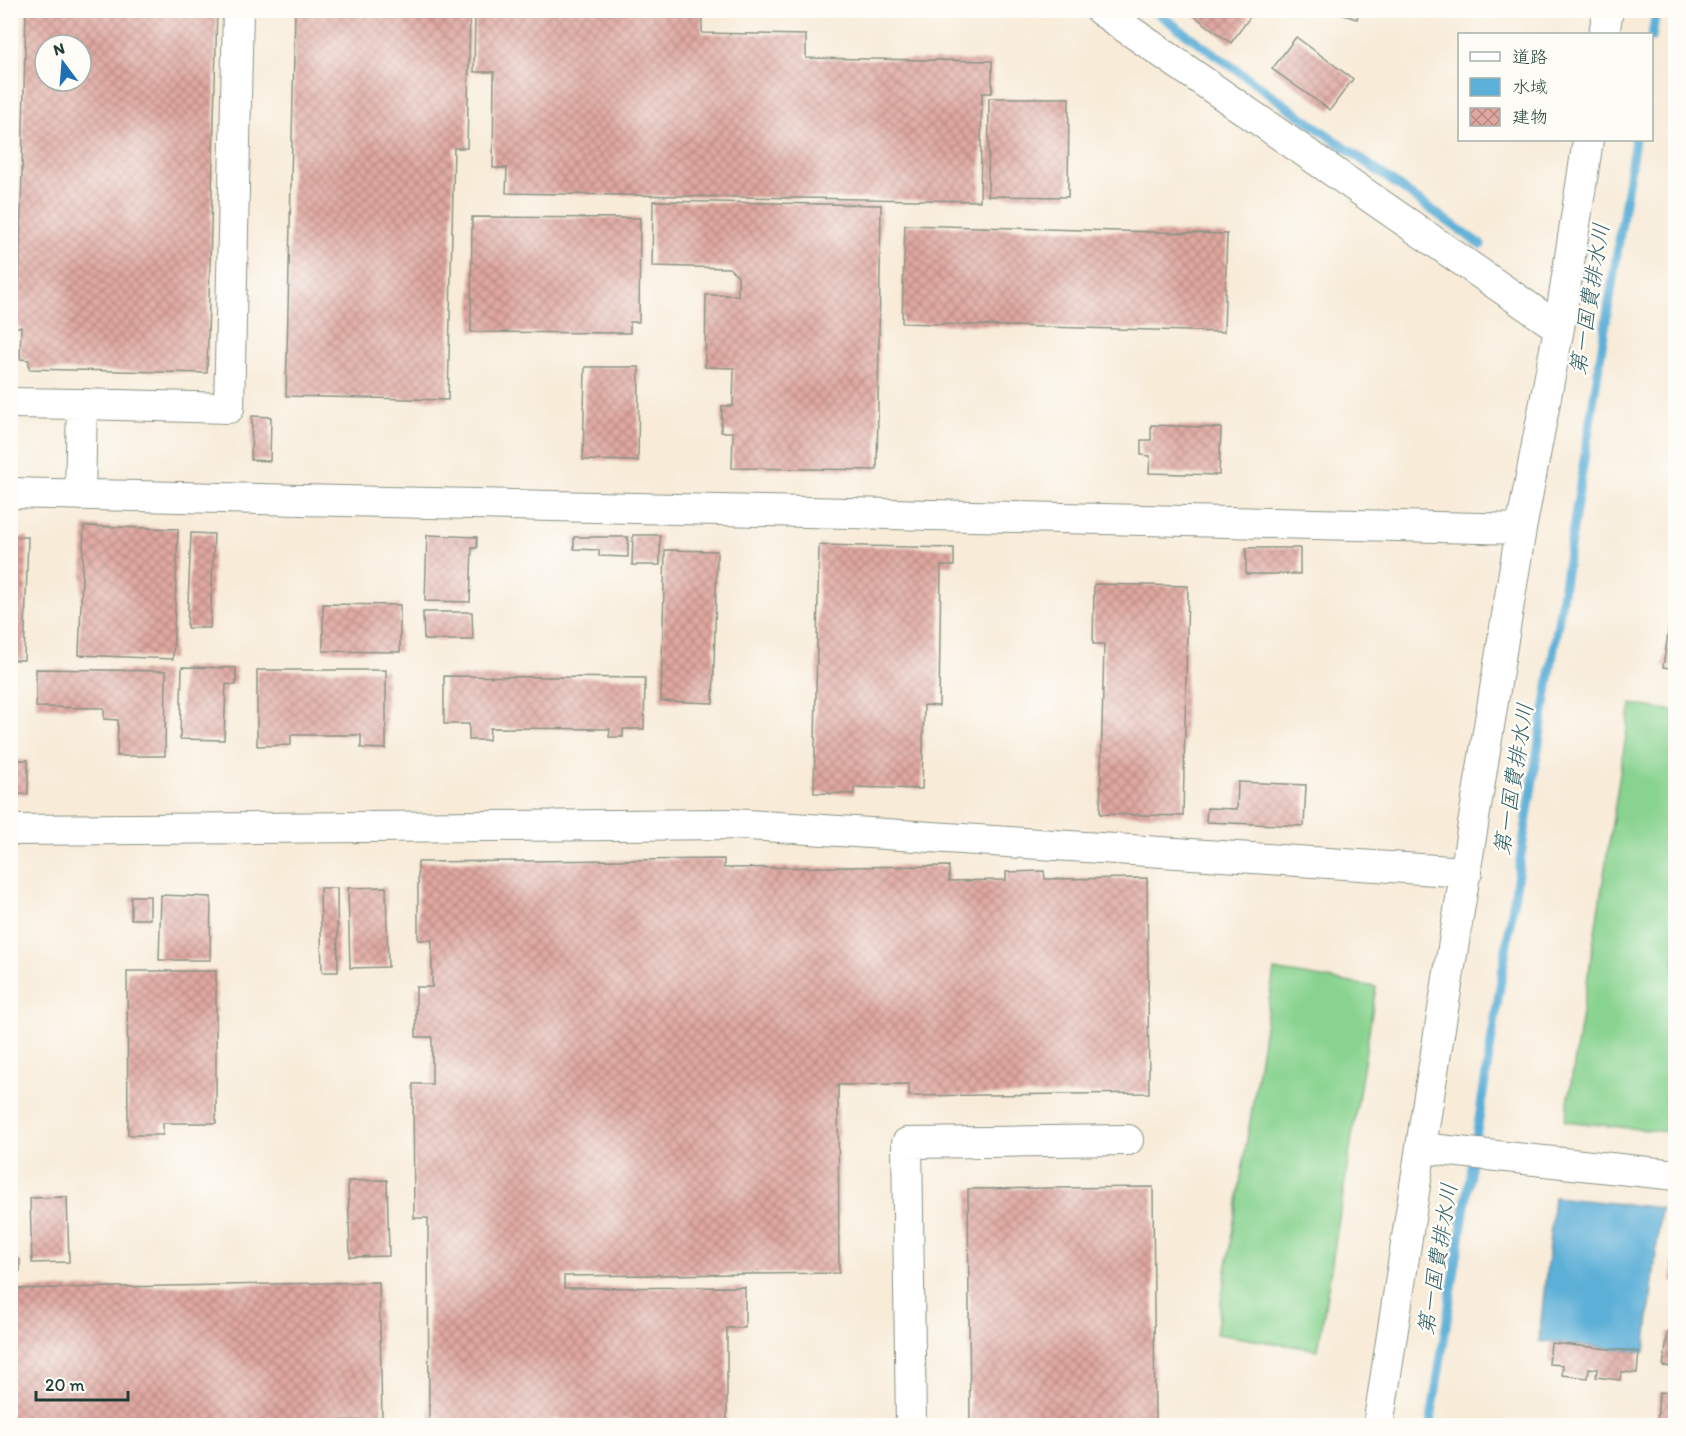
<svg xmlns="http://www.w3.org/2000/svg" width="1686" height="1436" font-family="Itim,'Klee One',sans-serif">
	<style>
		.grass { fill: #88d38f; stroke: #548862; stroke-width: 1.5 }
		.water { fill: #5cafd7; stroke: #3e7686; stroke-width: 1.5 }
		.lines { fill: none; stroke-linecap: round; stroke-linejoin: round }
		.stream { stroke: #5cafd7; stroke-width: 9 }
		.building { fill: url(#building-cross-hatch); fill-rule: evenodd }
		.minor-casing { stroke: #8c9486; stroke-width: 32 }
		.minor { stroke: #fff; stroke-width: 30 }
		.labels { text-anchor: middle; stroke-width: 5; stroke-linejoin: round; paint-order: stroke }
		.water-label { font-size: 22px; font-style: italic; fill: #315f65; stroke: #fdfcf7 }
	</style>
	<defs>
		<pattern id="building-cross-hatch" width="8" height="8" patternUnits="userSpaceOnUse" patternTransform="scale(1.5)"><rect width="8" height="8" fill="#e0a7a0"/><path d="M0 0l8 8M0 8l8-8" fill="none" stroke="#b58983"/></pattern>
	</defs>
	<rect width="100%" height="100%" fill="#fdfcf7"/>
	<filter id="ink" filterUnits="userSpaceOnUse"><feTurbulence type="fractalNoise" baseFrequency=".0167" numOctaves="2"/><feDisplacementMap in="SourceGraphic" scale="12" xChannelSelector="R" yChannelSelector="G"/><feConvolveMatrix kernelMatrix="1 2 1 2 8 2 1 2 1" color-interpolation-filters="sRGB"/></filter>
	<filter id="wash" filterUnits="userSpaceOnUse"><feTurbulence type="fractalNoise" baseFrequency=".008" numOctaves="4" result="noise"/><feDisplacementMap in="SourceGraphic" scale="24" xChannelSelector="R" yChannelSelector="G"/><feGaussianBlur stdDeviation="1.35" result="paint"/><feColorMatrix in="noise" values="0 0 0 0 0 0 0 0 0 0 0 0 0 0 0 0 0 1.4 0 .05"/><feComposite in="paint" operator="in"/></filter>
	<g filter="url(#wash)">
		<rect width="100%" height="100%" fill="#f8ebd8"/>
		<path class="grass" d="M1631 704 1675 711V1133L1565 1121Z
			M1274 970 1376 987 1318 1350 1216 1334Z"/>
		<path class="water" d="M1554 1197 1661 1208 1645 1352 1539 1341Z"/>
		<g class="lines">
			<path class="stream" d="M1153 10 1481 245
				M1652 37 1656 10
				M1430 1426 1635 140"/>
		</g>
		<g id="blocks">
			<path class="building" d="M26 10H217L207 373 29 369V360L20 359 21 327H10V290H19ZM45 45H81V81H45Z
				M295 10H470L467 148H454L448 400 286 396Z
				M475 10H702V33L806 35V58L992 61V93H982L980 201 506 193 507 168H493L494 72H474Z
				M1186 10H1241L1250 17 1231 43Z
				M1327 10H1359L1357 19Z
				M1296 37 1353 79 1330 110 1272 69Z
				M989 98H1069L1068 197 988 196Z
				M653 201 881 205 877 470 732 468 733 432H721L722 406H733L734 368 705 367 706 295H738V276L729 268 652 266Z
				M472 217 640 218 639 322H630V333L471 332Z
				M905 225 1227 234 1224 332 902 323Z
				M585 367H639L638 461 583 460Z
				M252 416 271 417 270 461 251 460Z
				M1151 425 1221 428 1219 475 1149 473 1150 456 1141 455V440H1151Z
				M84 526 178 529 173 659 79 655Z
				M191 533 214 534 210 628H187Z
				M427 535 477 537V548H472L470 602 425 601Z
				M633 535H660V565H632Z
				M10 537H28L24 660H10Z
				M574 537H628V557L599 556V550L574 549Z
				M819 545 954 548V566H941L939 706 924 705 922 789 854 787V794L814 793Z
				M1246 548H1300V574H1246Z
				M665 550 717 551 713 703 661 701Z
				M1094 584 1188 586 1183 816 1100 814 1104 644H1093Z
				M1674 594H1676V669L1663 667Z
				M323 604 400 605V652L323 651Z
				M423 612H472L473 640H424Z
				M182 667 236 668V685L226 684 224 740 180 739Z
				M36 669 166 671 165 756H117L118 720 104 719V708L36 707Z
				M257 670H386V749L361 748V735H291V745L257 746Z
				M444 676 645 678 644 729H623V737H609L610 729 490 728 489 740H469V724H444Z
				M10 760H28V794H10Z
				M1238 782 1306 785 1304 826 1206 822 1207 808 1237 809Z
				M724 859V868L949 866V881L1006 880V872L1044 871 1045 879 1147 878 1149 1093 909 1096V1084L838 1085 839 1273 564 1276V1288L745 1287V1328H727V1426H630V1420H545V1426H429L428 1218H414L413 1084H432V1037H416V987H432V940H418V862Z
				M386 887 388 967 350 968 348 888Z
				M320 888H337L338 972H322Z
				M161 895 211 897 210 960H159Z
				M131 896H150V919H131Z
				M127 971H216V1123H163V1135H128Z
				M387 1180 389 1256 350 1257 348 1181Z
				M1153 1187 1155 1426H970L968 1189Z
				M67 1197 69 1262 32 1263 30 1198Z
				M1674 1240H1676V1282H1671Z
				M10 1260H20V1271H10Z
				M379 1282 382 1420 10 1426V1289Z
				M1668 1332 1676 1333V1367L1663 1366Z
				M1551 1343 1639 1352 1637 1373 1621 1372 1620 1380 1596 1377 1597 1369 1589 1368 1588 1378 1562 1375 1563 1365 1549 1364Z
				M1659 1392 1676 1393V1426H1657Z"/>
		</g>
	</g>
	<g filter="url(#ink)">
		<use href="#blocks" fill-opacity="0" stroke="#8c9486" stroke-width="1.5"/>
		<g class="lines">
			<g class="minor-casing">
				<path id="minor" d="M1100 10 1559 328
					M1604 34 1608 10
					M10 403 82 404 80 495
					M82 404 229 408 238 10
					M10 493 1521 529
					M10 830 732 824 1467 872
					M1421 1148 1676 1175
					M911 1426 907 1143 1128 1140
					M1378 1426 1427 1108 1521 529 1559 328 1588 140"/>
			</g>
			<use href="#minor" class="minor"/>
		</g>
	</g>
	<g class="labels">
		<g class="water-label">
			<text transform="translate(1589 299) rotate(-81)" y="8">第一国費排水川</text>
			<text transform="translate(1513 779) rotate(-81)" y="8">第一国費排水川</text>
			<text transform="translate(1437 1259) rotate(-81)" y="8">第一国費排水川</text>
		</g>
	</g>
	<rect width="1686" height="1436" fill="none" stroke="#fdfcf7" stroke-width="36"/>
	<rect x="1458" y="33" width="195" height="108" fill="#fdfcf7" stroke="#a4b0a9" stroke-width="1.5"/>
	<rect x="1470" y="52" width="30" height="9" fill="#ffffff" stroke="#a4b0a9" stroke-width="1.5"/>
	<text x="1512" y="63" font-size="18" fill="#1f3d34">道路</text>
	<rect x="1470" y="78" width="30" height="18" fill="#5cafd7" stroke="#a4b0a9" stroke-width="1.5"/>
	<text x="1512" y="93" font-size="18" fill="#1f3d34">水域</text>
	<rect x="1470" y="108" width="30" height="18" fill="url(#building-cross-hatch)" stroke="#a4b0a9" stroke-width="1.5"/>
	<text x="1512" y="123" font-size="18" fill="#1f3d34">建物</text>
	<g transform="translate(63 63) rotate(344)"><circle r="28" fill="#fdfcf7" stroke="#a4b0a9" stroke-width="1.5"/>
	<path d="M0-4.5L10 22L0 15L-10 22Z" fill="#1f6fb2"/>
	<text y="-9" font-size="16" font-weight="bold" text-anchor="middle" fill="#1f3d34">N</text>
	</g>
	<path d="M36 1391v9h92v-9" fill="none" stroke="#1f3d34" stroke-width="3"/>
	<text x="45" y="1391" font-size="18" fill="#1f3d34" stroke="#fdfcf7" stroke-width="4.5" paint-order="stroke">20 m</text>
</svg>
